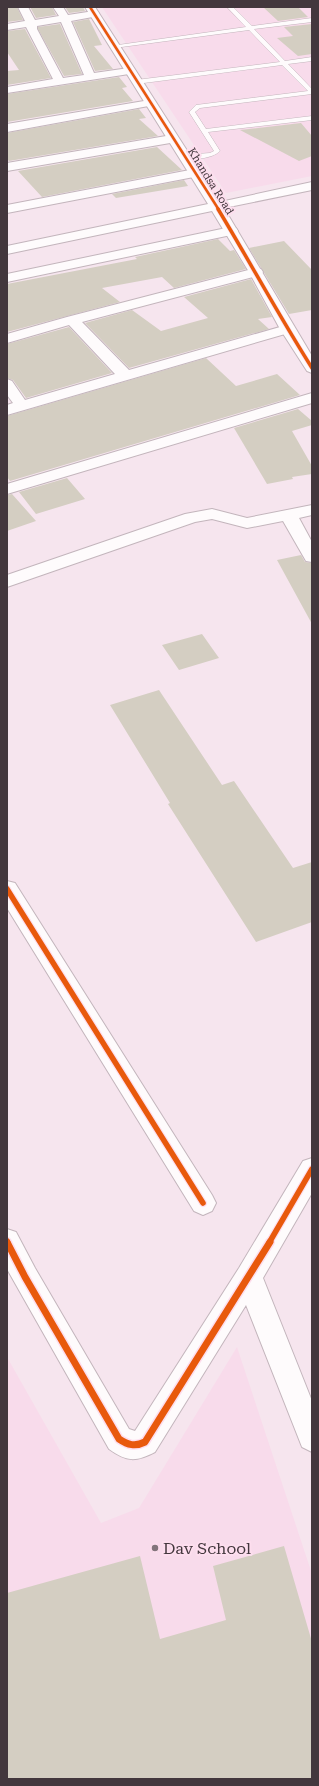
<svg xmlns="http://www.w3.org/2000/svg" width="319" height="1786" font-family="'Roboto Serif',serif">
	<style>
		.built { fill: #f8dbeb }
		.building { fill: #d4cec2 }
		.lines { fill: none; stroke-linecap: round; stroke-linejoin: round }
		.service-casing { stroke: #c3b5bc; stroke-width: 1 }
		.minor-casing { stroke: #c3b5bc; stroke-width: 2 }
		.tertiary-casing { stroke: #c3b5bc; stroke-width: 2 }
		.service { fill: #fefbfc; fill-rule: evenodd }
		.minor { fill: #fefbfc; fill-rule: evenodd }
		.tertiary { fill: #fefbfc; fill-rule: evenodd }
		.cycleway-far3-casing { stroke: #fddeee; stroke-width: 4 }
		.cycleway-far2-casing { stroke: #fddeee; stroke-width: 5 }
		.cycleway-far1-casing { stroke: #fddeee; stroke-width: 8 }
		.cycleway-casing { stroke: #fddeee; stroke-width: 10 }
		.cycleway-far3 { stroke: #e8590c; stroke-width: 2.5 }
		.cycleway-far2 { stroke: #e8590c; stroke-width: 3.5 }
		.cycleway-far1 { stroke: #e8590c; stroke-width: 5.5 }
		.cycleway { stroke: #e8590c; stroke-width: 7 }
		.poi-dot { fill: #82747b; stroke: #fddeee; stroke-width: 1.5 }
		.labels { text-anchor: middle; stroke-width: 4; stroke-linejoin: round; paint-order: stroke }
		.far-street-label { font-size: 11px; fill: #43373d; stroke: #fddeee }
		.near-poi-label { font-size: 16px; fill: #43373d; stroke: #fddeee; text-anchor: start }
	</style>
	<rect width="100%" height="100%" fill="#f6e5ee"/>
	<path class="built" d="M102 7H312V176L226 193Z
		M237 1347 312 1574V1779H7V1357L101 1523 139 1508Z"/>
	<path class="building" d="M7 7H17L23 20 7 22Z
		M30 7H52L56 15 36 18Z
		M65 7H83L85 11 69 13Z
		M263 7H298L308 17 278 21Z
		M89 19 102 45 94 46 113 69 95 71 73 22Z
		M60 24 82 74 64 76 38 29V27Z
		M312 24V54L298 56 277 38 293 36 284 27Z
		M25 29 51 78 7 85V71L19 70 7 52V31Z
		M119 77 127 87 122 88 133 101 7 122V94Z
		M139 109 146 118 139 119 158 136 9 161 7 159V133Z
		M301 123 312 136V156L299 161 240 130Z
		M157 147 182 170 42 197 18 171Z
		M184 180 188 186 116 198 112 194Z
		M218 239 230 251 234 250 246 269 174 288 162 277 102 288 120 302 7 332V284L137 259 135 257Z
		M284 241 312 270V310L289 314 249 248Z
		M251 279 272 317 258 319 269 329 129 368 85 323 132 310 161 331 208 318 184 297Z
		M69 327 112 373 26 398 13 380 7 378V344Z
		M206 358 236 386 277 374 300 395 10 481 7 477V416Z
		M298 409 312 421V425L292 431 312 466V474L292 477 293 479 267 484 234 428Z
		M67 478 85 499 36 514 19 492Z
		M12 494 36 521 7 531V495Z
		M301 555 305 562 312 563V624L277 560Z
		M202 634 219 658 179 670 162 645Z
		M159 690 222 785 234 781 293 868 312 862V922L256 942 168 804 170 803 110 705Z
		M284 1546 312 1642V1779H7V1593L140 1556 160 1639 226 1620 213 1566Z"/>
	<g class="lines">
		<g class="service-casing">
			<path id="service" d="M227 7H233L252 26 312 18V22L254 29 285 61 312 57V61L288 64 312 89V94L200 108 195 112 206 129 312 116V120L208 132 220 151C212 159 193 160 182 158V156L184 155 210 153 214 151 189 112 196 105 308 91 282 65 136 84 133 82 136 80 280 62 249 30 114 48 111 46 246 27Z"/>
		</g>
		<g class="minor-casing">
			<path id="minor" d="M18 7H28L35 20 59 16 53 7H63L68 15 94 11 98 12 99 14 98 16 71 21 94 73 129 68 135 71 129 74 7 93V87L53 79 26 27 7 30V24L25 21ZM61 22 84 75 63 78 37 29V26Z
				M150 100 156 103 154 105 7 132V124Z
				M172 135 176 136 178 139 176 142 7 171V163Z
				M195 169 199 170 201 173 199 176 7 213V205Z
				M231 227 236 228 238 231 236 234 7 282V274Z
				M256 268 261 269 263 272 261 275 82 322 129 370 287 325 292 326 294 329 292 332 7 415V405L13 403 7 395V379L12 381 25 400 115 374 69 325 7 343V334L67 317Z
				M312 393V403L7 494V484Z
				M312 505V515L299 518 312 542V562L306 561 283 521 247 528 212 519 195 522 7 587V575L185 514 212 509 247 518Z
				M7 881 15 883 212 1195 216 1203 212 1211 203 1215 194 1211 7 908Z
				M312 1158V1193L263 1278 312 1401V1452L302 1447 246 1305 155 1452C136 1462 127 1462 109 1449L7 1269V1229L16 1232 35 1268 129 1429 135 1431 239 1268 303 1161Z"/>
		</g>
		<g class="tertiary-casing">
			<path id="tertiary" d="M85 7H95L220 202 312 182V190L224 208 312 356V373L307 371 280 329 249 272 212 211 7 254V246L208 204Z"/>
		</g>
		<use href="#service" class="service"/>
		<use href="#minor" class="minor"/>
		<use href="#tertiary" class="tertiary"/>
		<g class="cycleway-far3-casing">
			<path id="cycleway-far3" d="M90 7 219 210"/>
		</g>
		<g class="cycleway-far2-casing">
			<path id="cycleway-far2" d="M218 209C250 262 279 316 312 368"/>
		</g>
		<g class="cycleway-far1-casing">
			<path id="cycleway-far1" d="M7 889 203 1203
				M7 1241 8 1243
				M269 1243 312 1169"/>
		</g>
		<g class="cycleway-casing">
			<path id="cycleway" d="M7 1242 25 1277 119 1439C128 1445 135 1447 145 1442L270 1242"/>
		</g>
		<use href="#cycleway-far3" class="cycleway-far3"/>
		<use href="#cycleway-far2" class="cycleway-far2"/>
		<use href="#cycleway-far1" class="cycleway-far1"/>
		<use href="#cycleway" class="cycleway"/>
	</g>
	<circle class="poi-dot" cx="155" cy="1548" r="4"/>
	<g class="labels">
		<g class="far-street-label">
			<text transform="translate(211 181) rotate(58)" y="4">Khandsa Road</text>
		</g>
		<g class="near-poi-label">
			<text x="163" y="1554">Dav School</text>
		</g>
	</g>
	<rect width="319" height="1786" fill="none" stroke="#43373d" stroke-width="16"/>
</svg>
